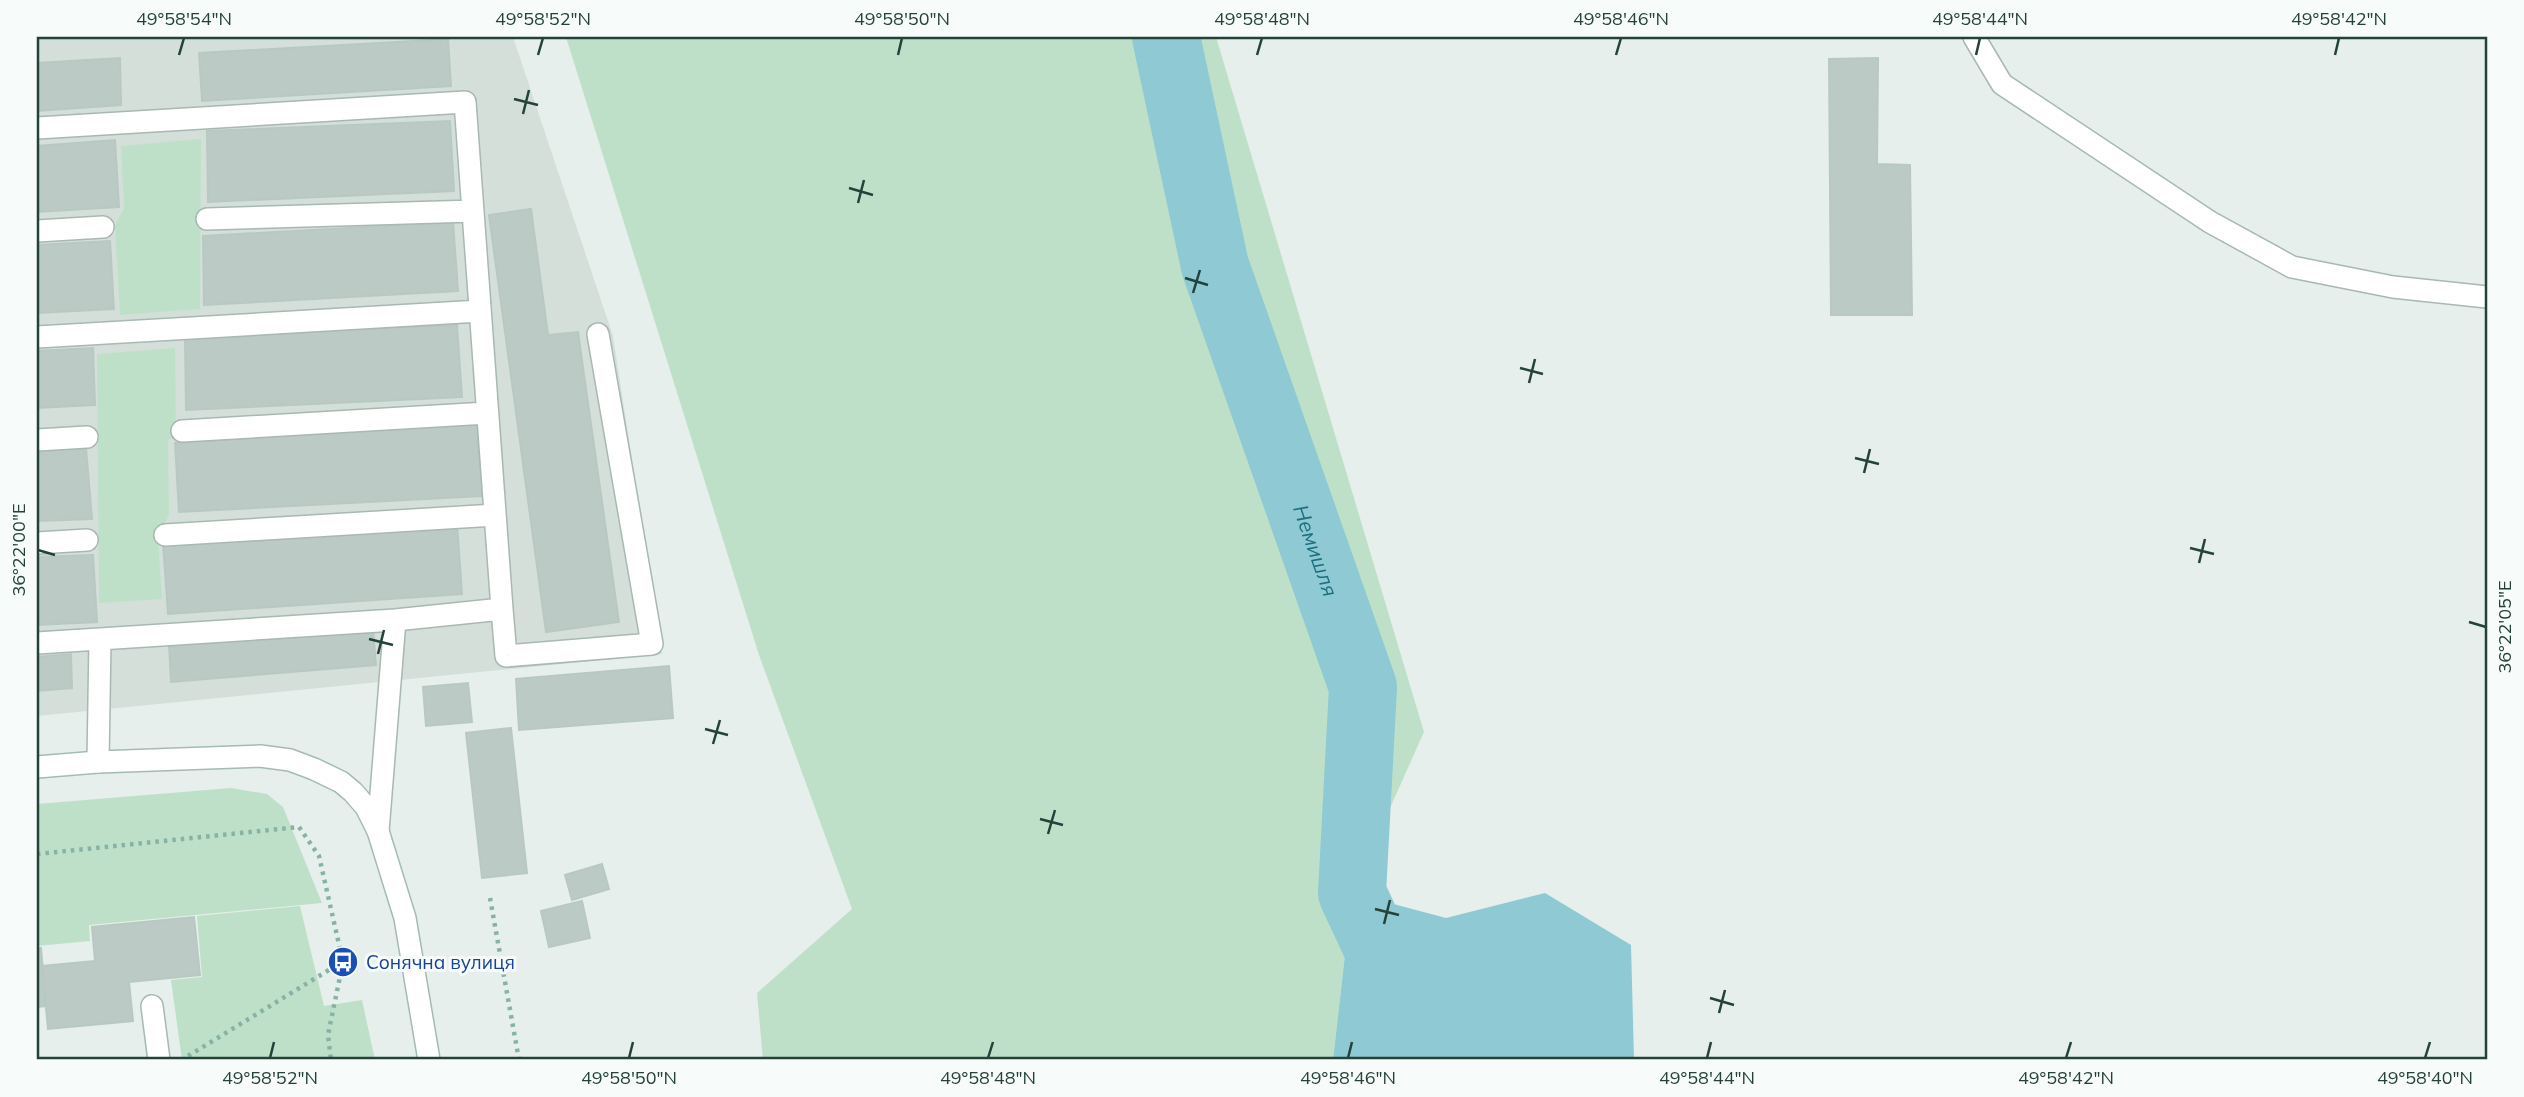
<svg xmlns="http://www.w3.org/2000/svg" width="2524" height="1097" font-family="Mulish,sans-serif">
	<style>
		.built { fill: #d4dfda }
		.green { fill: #bfe0c8 }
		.water { fill: #8ec9d4 }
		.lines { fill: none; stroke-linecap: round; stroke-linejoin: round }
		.river { stroke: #8ec9d4; stroke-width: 68 }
		.building { fill: #bbcac4; stroke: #b8c9c2; stroke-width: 2 }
		.lane-casing { stroke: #a8b8b2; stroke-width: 24 }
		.secondary-casing { stroke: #a4bbb3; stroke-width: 24 }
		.path { stroke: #86b3a5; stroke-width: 4.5; stroke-dasharray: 3.5 5; stroke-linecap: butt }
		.lane { stroke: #fff; stroke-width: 21 }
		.secondary { stroke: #fff; stroke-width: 21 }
		.ticks { fill: none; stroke: #24423a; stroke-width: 2.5 }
		.labels { text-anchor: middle; stroke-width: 6; stroke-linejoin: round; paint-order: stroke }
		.transit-label { font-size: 19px; fill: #164399; stroke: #f7fbf9; text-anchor: start }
		.water-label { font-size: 21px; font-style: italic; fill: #1c6f80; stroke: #f7fbf9 }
		.neatline { fill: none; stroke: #24423a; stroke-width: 2.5 }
		.ticks-label { font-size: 18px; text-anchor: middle; fill: #24423a }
	</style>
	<rect width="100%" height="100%" fill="#e6efeb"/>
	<path class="built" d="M37 37H513L613 336 662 654 37 716Z"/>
	<path class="green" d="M566 37H1216L1424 732 1352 893 1333 1060H763L757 993 852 909 759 655Z
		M201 139 200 309 120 315 115 225 124 208 121 146Z
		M175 348 176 432 168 441 169 514 158 539 162 599 99 603 97 354Z
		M231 788 267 794 283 807 322 903 89 925 90 941 37 946V804Z
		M300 906 324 1006 362 1000 375 1060H182L171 980 202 977 197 916Z"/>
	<path class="water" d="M1352 893 1446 918 1545 893 1631 945 1634 1060H1333Z"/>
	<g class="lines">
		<path class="river" id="s1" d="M1166 37 1215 266 1363 687 1352 893 1430 1060"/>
	</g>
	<path class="building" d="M448 39 451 86 202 101 199 53Z
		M120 58 121 105 37 111V63Z
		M1878 58 1877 164 1910 165 1912 315H1831L1829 59Z
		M450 121 454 191 208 202 207 131Z
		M115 140 119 207 37 212V146Z
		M531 209 548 335 578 332 619 622 546 632 489 215Z
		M453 222 458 291 204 305 203 236Z
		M110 241 114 309 37 313V245Z
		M457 325 462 397 186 410 185 337Z
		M93 348 95 405 37 408V351Z
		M476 423 482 496 179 512 175 443Z
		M86 448 92 519 37 521V451Z
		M457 523 462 594 168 614 163 544Z
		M93 555 97 622 37 625V557Z
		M373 630 376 665 171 682 169 644Z
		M71 654 72 688 37 691V657Z
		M669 666 673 718 519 730 516 679Z
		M468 683 472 722 426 726 423 687Z
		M511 728 527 873 482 878 466 733Z
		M602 864 609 889 572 900 565 875Z
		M582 901 590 938 549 947 541 911Z
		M194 917 200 975 129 982 133 1021 48 1029 42 966 95 961 92 927Z
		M37 948H41L46 1006 37 1007Z"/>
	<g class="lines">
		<g class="lane-casing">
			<path id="lane" d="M1974 37 2002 84 2210 222 2292 267 2393 287 2487 297
				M37 128 465 102 502 609 395 620 37 643
				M207 219 473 211
				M37 231 103 227
				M37 337 480 311
				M182 431 487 413
				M37 440 87 437
				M165 535 495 515
				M37 543 87 540
				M502 609 506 656 652 644 598 334
				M98 762 100 639
				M378 831 395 620
				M152 1006 159 1060"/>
		</g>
		<g class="secondary-casing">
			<path id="secondary" d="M37 767 98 762 260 756 290 760 314 769 341 782 353 792 366 807 378 831 405 918 429 1060"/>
		</g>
		<path class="path" d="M37 854 299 827 319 856 343 962 328 1035 331 1060
			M490 898 519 1060
			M188 1056 342 962"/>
		<use href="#lane" class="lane"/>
		<use href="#secondary" class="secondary"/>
	</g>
	<path class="ticks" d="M179 55 184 38M538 55 543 38M898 55 902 38M1257 55 1262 38M1616 55 1621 38M1976 55 1980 38M2335 55 2339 38M514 99 538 105M523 114 529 90M849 188 873 195M858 203 864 180M1185 278 1208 285M1193 293 1200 270M1520 368 1543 374M1529 383 1535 359M1855 458 1879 464M1864 473 1870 449M2190 548 2214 554M38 550 55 555M2199 563 2205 539M2469 622 2486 627M369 639 393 645M378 654 384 630M705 729 728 735M713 744 720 720M1040 819 1063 825M1048 834 1055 810M1375 909 1399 915M1384 924 1390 900M1710 998 1734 1005M1719 1013 1725 990M270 1058 274 1042M629 1058 633 1042M988 1058 993 1042M1348 1058 1352 1042M1707 1058 1711 1042M2066 1058 2071 1042M2425 1058 2430 1042"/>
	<defs>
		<g id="bus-disc" transform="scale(1.575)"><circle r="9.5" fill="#1a4fb4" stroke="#f7fbf9"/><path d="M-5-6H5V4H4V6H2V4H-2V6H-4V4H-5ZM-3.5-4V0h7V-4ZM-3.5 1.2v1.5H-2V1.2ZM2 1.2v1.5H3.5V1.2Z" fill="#fff"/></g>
	</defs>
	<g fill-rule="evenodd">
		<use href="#bus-disc" x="343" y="962"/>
	</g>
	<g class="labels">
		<g class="transit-label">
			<text x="366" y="969">Сонячна вулиця</text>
		</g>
		<g class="water-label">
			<text dy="7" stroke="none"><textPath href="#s1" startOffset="536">Немишля</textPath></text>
		</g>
	</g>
	<rect width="2524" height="1097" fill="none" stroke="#f7fbf9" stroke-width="77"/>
	<rect x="38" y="38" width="2448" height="1020" class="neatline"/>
	<g class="ticks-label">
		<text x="184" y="25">49°58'54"N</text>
		<text x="543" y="25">49°58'52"N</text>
		<text x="902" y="25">49°58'50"N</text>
		<text x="1262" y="25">49°58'48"N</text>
		<text x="1621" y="25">49°58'46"N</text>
		<text x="1980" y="25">49°58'44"N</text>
		<text x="2339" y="25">49°58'42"N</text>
		<text transform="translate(19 550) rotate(-90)" y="6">36°22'00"E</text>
		<text transform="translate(2505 627) rotate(-90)" y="6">36°22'05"E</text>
		<text x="270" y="1084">49°58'52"N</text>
		<text x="629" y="1084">49°58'50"N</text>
		<text x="988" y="1084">49°58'48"N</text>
		<text x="1348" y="1084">49°58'46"N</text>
		<text x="1707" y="1084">49°58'44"N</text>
		<text x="2066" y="1084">49°58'42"N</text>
		<text x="2425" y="1084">49°58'40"N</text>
	</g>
</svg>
